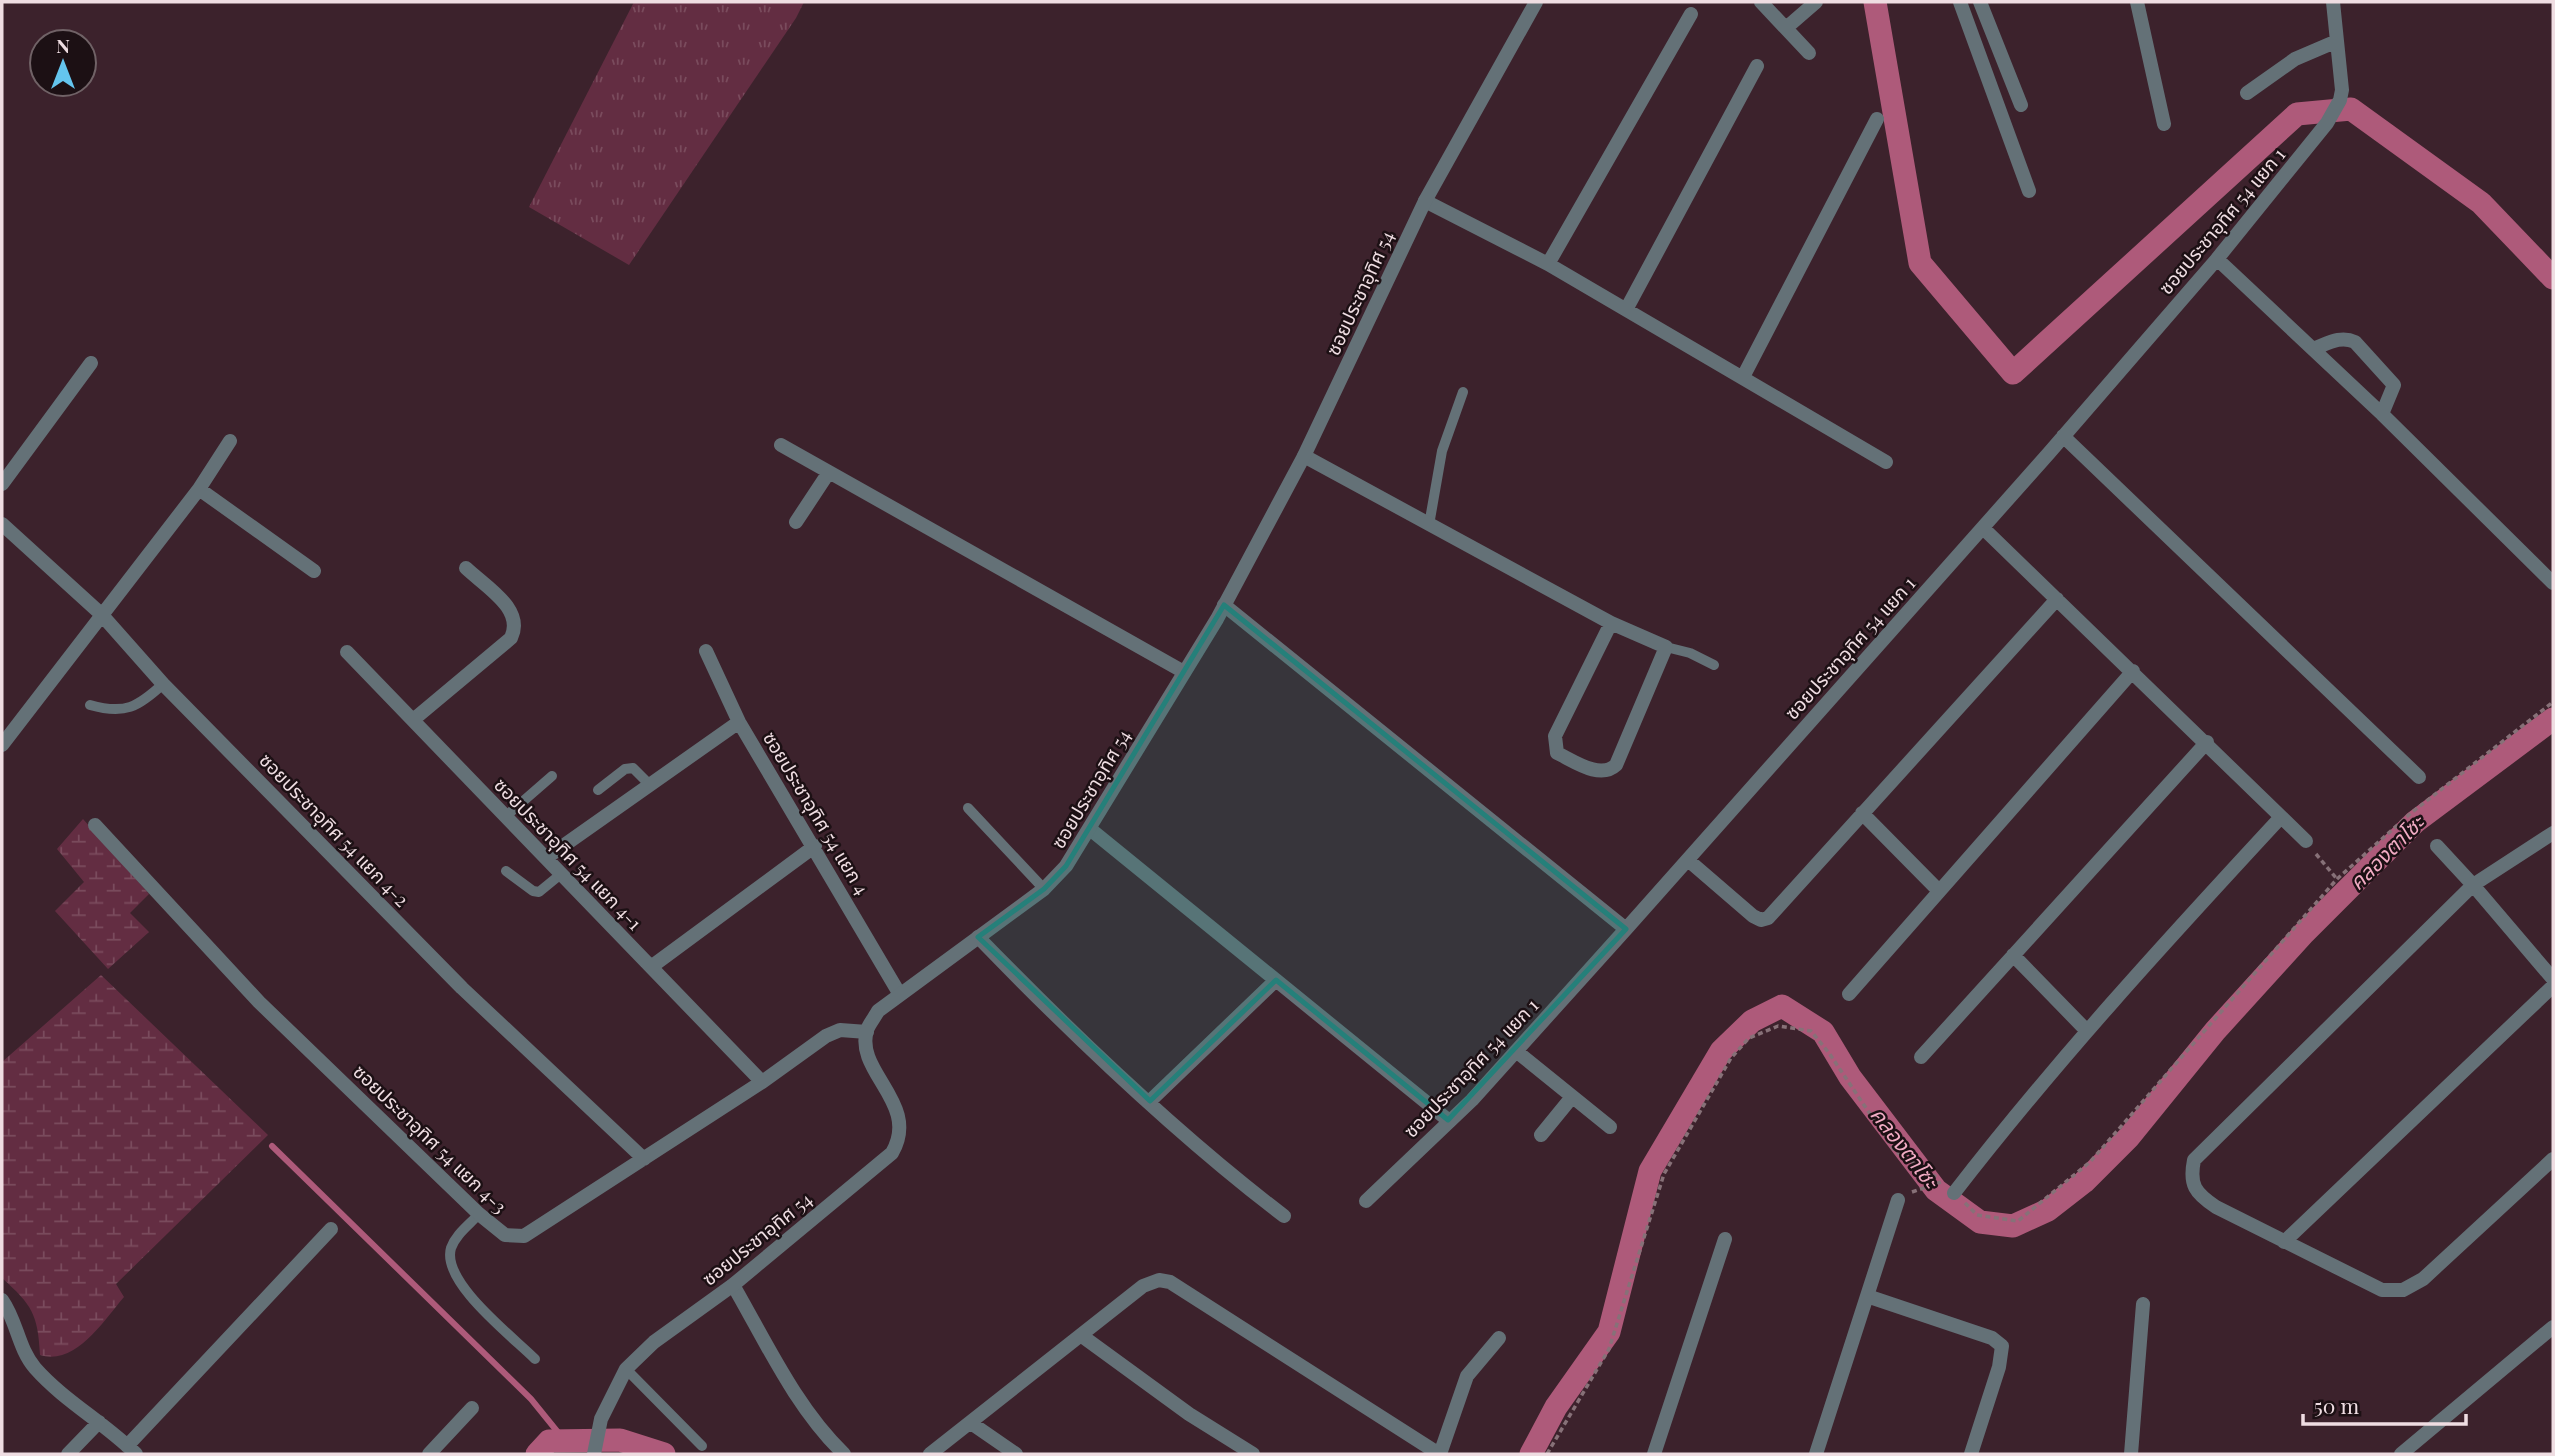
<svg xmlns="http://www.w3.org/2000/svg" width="2555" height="1456" font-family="'Playfair Display','Noto Sans Thai',serif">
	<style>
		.grass { fill: url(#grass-tufts) }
		.wetland { fill: url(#wetland-marsh) }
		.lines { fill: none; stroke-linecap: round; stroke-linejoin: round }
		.stream { stroke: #ae5a7a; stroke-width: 6 }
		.canal { stroke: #ae5a7a; stroke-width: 23 }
		.path { stroke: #877178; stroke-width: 3.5; stroke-dasharray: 5 3.5; stroke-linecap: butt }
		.service { stroke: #647177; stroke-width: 10 }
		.minor { stroke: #647177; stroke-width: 14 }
		.tertiary { stroke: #647177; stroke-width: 14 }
		.marked { fill: #25807a; fill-opacity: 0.2; stroke: #25807a; stroke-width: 5; stroke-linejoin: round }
		.labels { text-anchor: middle; stroke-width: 5; stroke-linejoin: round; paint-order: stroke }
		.street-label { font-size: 19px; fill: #efdde2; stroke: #1c1014 }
		.water-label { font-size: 21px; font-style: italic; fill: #f2acc4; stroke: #1c1014 }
	</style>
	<defs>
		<pattern id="grass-tufts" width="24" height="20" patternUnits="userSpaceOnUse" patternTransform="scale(1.75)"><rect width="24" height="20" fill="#632d42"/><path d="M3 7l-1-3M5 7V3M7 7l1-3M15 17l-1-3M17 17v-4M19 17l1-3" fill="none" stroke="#7a4b5d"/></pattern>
		<pattern id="wetland-marsh" width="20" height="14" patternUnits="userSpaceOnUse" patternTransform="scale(1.75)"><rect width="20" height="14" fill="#632d42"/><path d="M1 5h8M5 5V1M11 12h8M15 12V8" fill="none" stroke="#7a4b5d"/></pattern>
	</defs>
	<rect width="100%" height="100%" fill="#3c222c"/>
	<path class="grass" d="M634 2H804L796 18 629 265 529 207Z"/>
	<path class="wetland" d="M83 819 149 894 130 913 149 932 108 969 55 911 84 882 57 849Z
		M101 975 268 1135 116 1284 124 1297C104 1320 76 1366 40 1355 38 1314 32 1305 2 1278V1062Z"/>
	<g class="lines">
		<path class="stream" d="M272 1146 531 1399 565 1441"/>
		<path class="canal" d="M1875 2 1920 263 2013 373 2297 114 2351 109 2481 203 2553 278
			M537 1454 549 1441 620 1440 664 1454
			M1531 1454 1556 1407 1609 1332 1650 1171 1721 1051 1752 1021 1782 1006 1823 1032 1850 1077 1936 1190 1980 1222 2013 1226 2048 1210 2084 1182 2129 1137 2215 1031 2304 933 2415 822 2553 719"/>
		<path class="path" d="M2316 854 2337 879
			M1912 1192 1941 1182
			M1965 1203 1977 1215 2018 1221 2090 1162 2337 879 2411 813 2553 702
			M1547 1454 1609 1349 1664 1174 1731 1058 1749 1038 1778 1026 1811 1031 1829 1053 1895 1151 1936 1177"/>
		<path class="service" d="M1429 525 1442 451 1463 392
			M1666 647 1690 653 1714 665
			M90 705C125 715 138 707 163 684
			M598 790 625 769 633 768 650 785
			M968 808 1044 889
			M506 816 552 776
			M506 871 533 891 539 892 561 874
			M479 1214C469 1225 456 1234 451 1248 441 1282 512 1336 535 1359
			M626 1369 702 1446"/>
		<path class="minor" d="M1761 2 1809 53
			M1960 2 2029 191
			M1980 2 2021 105
			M2137 2 2164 124
			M1786 28 1816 2
			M2247 93 2295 59 2337 41
			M1425 201 1548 264 1886 462
			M2217 259 2382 414 2553 583
			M1548 264 1691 14
			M1627 308 1757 66
			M2313 349C2327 344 2340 335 2355 342L2394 385 2382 414
			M1743 377 1877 119
			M2063 436 2419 777
			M781 445 1184 672
			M1304 456 1611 623 1666 647 1616 765C1600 780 1574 761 1557 753L1555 736 1611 623
			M2 484 91 363
			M199 489 314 571
			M796 522 829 472
			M2 524 101 614 163 684 462 988 644 1159
			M1983 528 2306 841
			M1224 605 1626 929
			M706 651 739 722 899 993
			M347 652 762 1082
			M413 720 511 638C525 609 486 587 466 568
			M2 745 199 489 230 441
			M1862 813 1939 891
			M95 825 259 1002 479 1214 505 1235 524 1236 762 1082 826 1036 840 1030 867 1032
			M1090 829 1448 1120
			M2553 833 2473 885 2553 979
			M2437 846 2473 885 2194 1160C2189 1185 2195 1193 2216 1207L2382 1290H2403L2423 1279 2553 1159
			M546 858 739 722
			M1688 860 1753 916 1761 920 1768 918 2057 599
			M978 937C1073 1035 1175 1133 1284 1216
			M2013 955 2087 1031
			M651 967 815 846
			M1849 994 2133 671
			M1516 1051 1610 1127
			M1921 1057 2207 742
			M1150 1101 1276 980
			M1541 1135 1572 1097
			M1954 1193C2056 1061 2168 939 2281 817
			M1366 1201 1472 1100 1626 929 2049 453 2217 259 2327 123 2340 100 2342 90 2333 2
			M2284 1242 2553 986
			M733 1285C766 1342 796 1408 844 1454
			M1867 1296 1992 1338 2002 1346 1999 1367 1971 1454
			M2 1300C17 1321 18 1348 35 1368 64 1401 105 1423 136 1454
			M1082 1336 1189 1414 1253 1454
			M971 1423 1016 1454
			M127 1446 331 1229
			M68 1454 99 1422
			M429 1454 472 1408
			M930 1454 1143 1286 1159 1280 1170 1282 1439 1454
			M1440 1454 1467 1376 1499 1338
			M1654 1454 1725 1239
			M1816 1454 1898 1200
			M2131 1454 2143 1304
			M2401 1454 2553 1327"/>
		<path class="tertiary" d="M594 1454 601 1419 626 1369 654 1342 733 1285 892 1153C921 1103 854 1072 867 1030 869 1024 875 1017 878 1011L1044 889 1066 866 1217 619 1304 456 1425 201 1536 2"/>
	</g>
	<path class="marked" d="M1224 605 1626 929 1448 1120 1276 980 1150 1101 978 937 1044 889 1066 866Z"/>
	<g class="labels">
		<g class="street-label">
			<text transform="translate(2222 221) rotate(-50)" y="7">ซอยประชาอุทิศ 54 แยก 1</text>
			<text transform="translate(1360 293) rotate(-65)" y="7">ซอยประชาอุทิศ 54</text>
			<text transform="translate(1850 648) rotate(-48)" y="7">ซอยประชาอุทิศ 54 แยก 1</text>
			<text transform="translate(1091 789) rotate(-59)" y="7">ซอยประชาอุทิศ 54</text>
			<text transform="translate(816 813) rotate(59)" y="7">ซอยประชาอุทิศ 54 แยก 4</text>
			<text transform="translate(334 830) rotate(46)" y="7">ซอยประชาอุทิศ 54 แยก 4-2</text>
			<text transform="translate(568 854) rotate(46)" y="7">ซอยประชาอุทิศ 54 แยก 4-1</text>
			<text transform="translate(1471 1068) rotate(-46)" y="7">ซอยประชาอุทิศ 54 แยก 1</text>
			<text transform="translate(430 1139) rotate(44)" y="7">ซอยประชาอุทิศ 54 แยก 4-3</text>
			<text transform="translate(757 1239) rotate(-39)" y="7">ซอยประชาอุทิศ 54</text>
		</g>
		<g class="water-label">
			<text transform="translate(2387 853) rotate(-45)" y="7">คลองตาโซะ</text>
			<text transform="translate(1904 1148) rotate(52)" y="7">คลองตาโซะ</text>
		</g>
	</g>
	<rect width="2555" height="1456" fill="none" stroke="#efdde2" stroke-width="7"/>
	<g transform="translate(63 63)"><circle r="33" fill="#1c1014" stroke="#706266" stroke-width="2"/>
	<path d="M0-5L12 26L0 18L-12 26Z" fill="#64c5ee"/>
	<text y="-10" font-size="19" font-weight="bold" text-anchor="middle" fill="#efdde2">N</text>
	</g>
	<path d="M2303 1414v10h163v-10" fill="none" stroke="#efdde2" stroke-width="3.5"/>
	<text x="2314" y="1414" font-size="21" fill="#efdde2" stroke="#1c1014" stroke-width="5" paint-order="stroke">50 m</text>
</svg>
